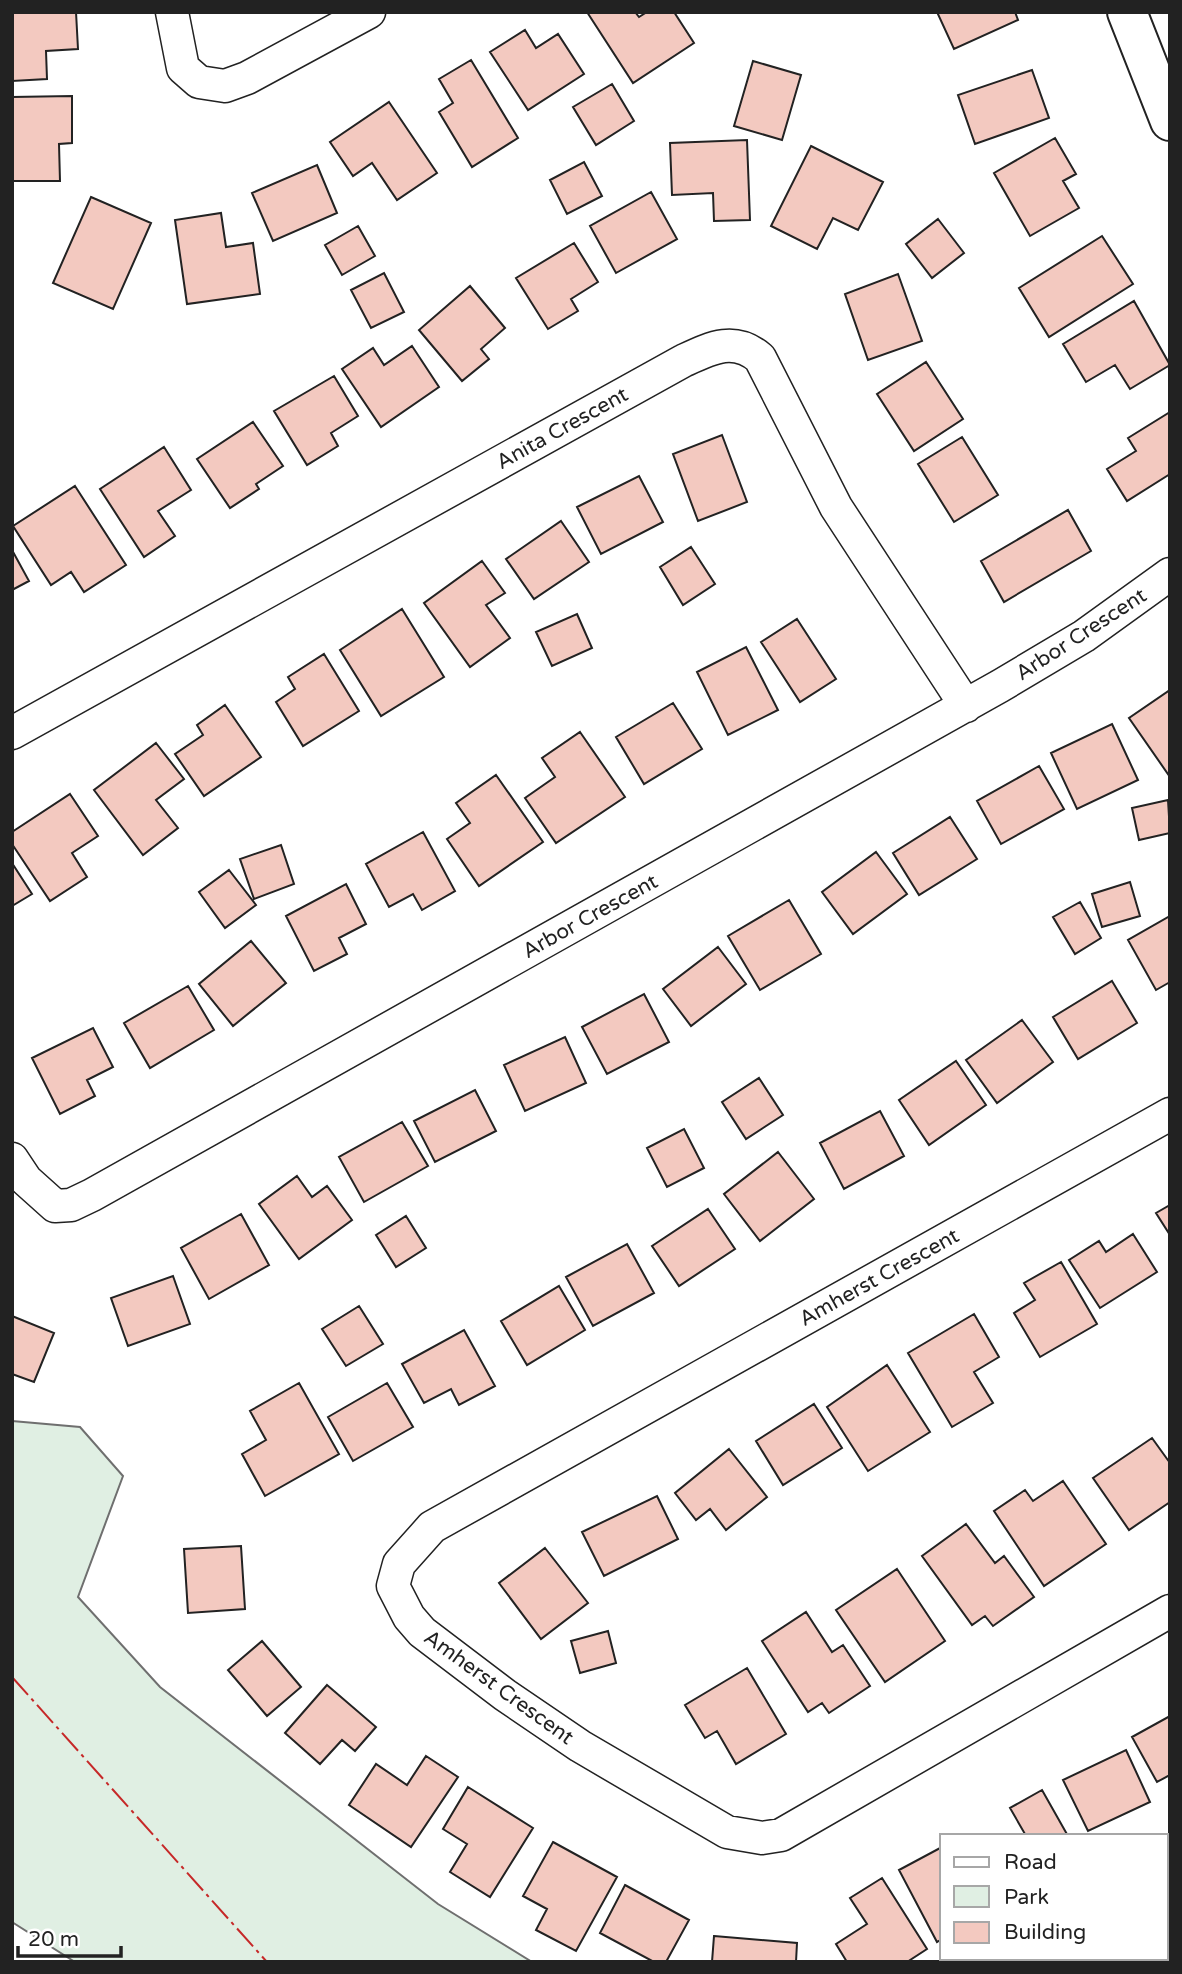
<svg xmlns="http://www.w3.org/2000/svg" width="1182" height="1974" font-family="'Varela Round',sans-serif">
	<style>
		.green { fill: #e0efe3; stroke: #6f6f6f; stroke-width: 2 }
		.building { fill: #f3c9c0; stroke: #222; stroke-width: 2 }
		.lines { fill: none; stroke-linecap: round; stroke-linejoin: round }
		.minor-casing { stroke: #222; stroke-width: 35 }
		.tertiary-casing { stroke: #222; stroke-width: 42 }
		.minor { stroke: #fff; stroke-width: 32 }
		.tertiary { stroke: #fff; stroke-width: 38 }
		.power { stroke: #c62828; stroke-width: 2; stroke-dasharray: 24 5 3.5 5; stroke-linecap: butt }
		.labels { text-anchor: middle; stroke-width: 5; stroke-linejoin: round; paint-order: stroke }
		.street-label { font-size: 21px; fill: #222; stroke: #fff }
	</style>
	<rect width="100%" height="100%" fill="#fff"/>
	<path class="green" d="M12 1421 80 1427 123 1476 78 1597 160 1687 438 1904 532 1962H75L12 1922Z
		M1170 1860V1962H990L996 1958H1166V1862Z"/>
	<path class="building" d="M12 12H76L78 49 46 51 47 79 12 81Z
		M587 12H635L639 17 647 12H674L694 43 633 83Z
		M937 12H1015L1018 20 954 49Z
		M525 30 536 48 558 34 584 74 528 110 490 52Z
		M471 60 518 138 472 167 439 112 453 103 439 79Z
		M753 61 801 75 782 140 734 126Z
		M1032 70 1049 118 975 144 958 95Z
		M612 84 634 121 596 145 573 107Z
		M72 96V143L59 144 60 181H13L12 97Z
		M389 102 437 173 397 200 372 163 353 176 330 142Z
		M1055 138 1076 174 1063 181 1079 208 1030 236 994 173Z
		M747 140 750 220 714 221 713 193 672 195 670 143Z
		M811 146 883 182 858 230 833 218 817 249 771 226Z
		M584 162 602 196 567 214 550 180Z
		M317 165 337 213 273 241 252 193Z
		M651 192 677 239 616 273 590 226Z
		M91 197 151 223 113 309 53 283Z
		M221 213 226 247 253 243 260 294 187 304 175 220Z
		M938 219 964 253 932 278 906 244Z
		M358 226 375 256 342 275 325 245Z
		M1102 236 1133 284 1049 337 1019 288Z
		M574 243 598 282 571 299 578 311 548 329 516 278Z
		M384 273 404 312 371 328 351 290Z
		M898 274 922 341 868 360 845 294Z
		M470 286 505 328 481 349 489 359 462 381 419 330Z
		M1134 301 1170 365 1130 389 1115 365 1086 382 1063 344Z
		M412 346 439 387 381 427 342 369 373 348 384 365Z
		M926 362 963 419 914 451 877 394Z
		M334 376 358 416 331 433 338 446 307 465 274 411Z
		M1170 412V474L1127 501 1107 469 1136 451 1128 438Z
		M253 422 283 466 256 484 259 489 230 508 197 459Z
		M722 435 747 502 698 521 673 454Z
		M962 437 998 495 954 522 918 464Z
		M164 447 191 490 158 511 175 536 144 557 100 489Z
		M639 476 663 522 601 554 577 507Z
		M75 486 126 565 84 592 71 572 51 585 13 526Z
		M1068 510 1091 551 1004 602 981 561Z
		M561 521 589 562 534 599 506 559Z
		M691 547 715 584 683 605 660 567Z
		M12 550 29 581 12 590Z
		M482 561 505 593 486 605 510 638 470 667 424 603Z
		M402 609 444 677 381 716 340 650Z
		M577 614 592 648 552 666 536 632Z
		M797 619 836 679 800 702 761 642Z
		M746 647 778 710 728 735 697 672Z
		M324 654 359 711 303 746 276 702 295 689 288 677Z
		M1170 690V777L1129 718Z
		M673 703 702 749 644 784 616 737Z
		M225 705 261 757 204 796 175 754 203 735 197 725Z
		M1112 724 1138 780 1077 809 1051 753Z
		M580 732 625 797 556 843 525 798 555 777 542 758Z
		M156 743 184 779 156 800 178 828 143 855 94 790Z
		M1039 766 1064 809 1001 844 977 801Z
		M496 775 543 842 479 886 447 839 470 823 456 803Z
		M70 794 98 836 72 853 87 877 50 901 12 844V832Z
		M1168 800 1170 833 1139 840 1132 808Z
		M950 817 977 859 919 895 893 853Z
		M423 832 455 891 422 910 413 894 389 907 366 864Z
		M281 845 294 884 254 899 240 859Z
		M876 852 907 894 853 934 822 892Z
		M12 863 32 894 12 906Z
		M229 870 256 905 225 928 199 892Z
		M1130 882 1140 916 1102 927 1092 894Z
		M346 884 366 924 339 938 347 954 314 971 286 916Z
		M789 900 821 954 760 990 728 936Z
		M1080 902 1101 938 1075 954 1053 917Z
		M1170 916V982L1156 990 1128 940Z
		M251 941 286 983 233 1026 199 984Z
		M718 947 746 984 691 1026 663 989Z
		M1112 981 1137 1023 1078 1059 1053 1017Z
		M188 986 214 1030 150 1068 124 1023Z
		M644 994 669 1042 607 1074 582 1027Z
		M1022 1020 1053 1062 997 1103 966 1060Z
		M93 1028 113 1067 87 1080 95 1096 60 1114 32 1058Z
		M565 1037 586 1083 525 1111 504 1065Z
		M956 1061 986 1105 929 1145 899 1100Z
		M759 1078 783 1115 746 1139 722 1102Z
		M475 1090 496 1131 435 1162 414 1121Z
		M880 1111 904 1156 844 1189 820 1143Z
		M402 1122 428 1166 364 1202 339 1157Z
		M684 1129 704 1168 667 1187 647 1148Z
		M778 1152 814 1199 760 1241 724 1194Z
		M297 1176 312 1197 327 1186 352 1220 299 1259 259 1204Z
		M1170 1205V1235L1156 1213Z
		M708 1209 735 1249 679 1286 652 1246Z
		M241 1214 269 1265 209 1299 181 1248Z
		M406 1216 426 1248 396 1267 376 1235Z
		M1133 1234 1157 1272 1100 1308 1069 1260 1099 1241 1106 1252Z
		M627 1244 654 1293 593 1326 566 1277Z
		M1061 1262 1097 1324 1040 1357 1014 1313 1035 1300 1024 1283Z
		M173 1276 190 1324 128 1346 111 1298Z
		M559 1286 585 1330 527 1365 501 1321Z
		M359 1306 383 1344 346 1366 322 1329Z
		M974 1314 999 1357 974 1372 993 1403 952 1427 908 1353Z
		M12 1316 54 1333 34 1382 12 1374Z
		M464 1330 495 1386 459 1405 451 1389 424 1403 402 1364Z
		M887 1365 930 1432 868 1471 827 1407Z
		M299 1383 339 1454 265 1496 242 1454 266 1440 250 1411Z
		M387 1383 413 1427 353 1461 328 1417Z
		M814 1404 842 1448 783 1485 756 1441Z
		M1152 1438 1170 1463V1502L1129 1530 1093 1478Z
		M729 1449 767 1497 726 1530 710 1509 696 1520 675 1493Z
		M1063 1481 1106 1544 1044 1586 994 1511 1025 1490 1033 1501Z
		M657 1496 678 1539 604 1576 582 1532Z
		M966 1524 995 1563 1004 1556 1034 1597 993 1626 985 1616 972 1625 922 1556Z
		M241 1546 245 1609 188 1613 184 1549Z
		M545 1548 588 1603 541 1639 499 1583Z
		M897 1569 945 1641 885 1682 836 1610Z
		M806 1612 832 1652 843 1645 870 1686 829 1713 822 1703 808 1712 762 1641Z
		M608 1631 616 1663 580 1673 571 1641Z
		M262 1641 301 1687 267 1716 228 1670Z
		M747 1668 786 1734 736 1764 717 1731 705 1738 685 1705Z
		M327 1685 376 1727 355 1751 342 1740 320 1764 285 1733Z
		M1170 1716V1775L1157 1782 1132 1737Z
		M1126 1750 1150 1802 1088 1831 1063 1780Z
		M426 1756 458 1777 411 1847 349 1805 376 1764 407 1785Z
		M468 1787 533 1828 490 1897 450 1872 467 1844 443 1829Z
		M1042 1790 1068 1836H1023L1025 1834 1010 1808Z
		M553 1842 617 1877 576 1951 536 1930 547 1909 523 1896Z
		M942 1847V1939L937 1942 899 1870Z
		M882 1878 927 1949 907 1962H847L836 1944 867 1924 850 1898Z
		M625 1885 689 1920 666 1962H654L600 1933Z
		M714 1936 797 1943 796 1962H712Z"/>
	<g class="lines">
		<g class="minor-casing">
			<path id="minor" d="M172 12 183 68 199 82 225 86 247 78 369 12
				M12 733 683 361C711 348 734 336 760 358L836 507 966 706
				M1170 1114 432 1527 399 1564 393 1586 409 1617 422 1632 505 1695 580 1746 727 1832 762 1838 781 1835 1170 1611
				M12 1159 26 1180 55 1206 71 1205 92 1195 1000 686 1084 636 1170 574"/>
		</g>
		<g class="tertiary-casing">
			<path id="tertiary" d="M1127 12 1170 121"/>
		</g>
		<use href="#minor" class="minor"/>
		<use href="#tertiary" class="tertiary"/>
		<path class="power" d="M12 1677 267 1962"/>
	</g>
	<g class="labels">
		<g class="street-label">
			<text transform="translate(562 428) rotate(-29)" y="7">Anita Crescent</text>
			<text transform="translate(1081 634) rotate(-33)" y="7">Arbor Crescent</text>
			<text transform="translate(590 916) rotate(-29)" y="7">Arbor Crescent</text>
			<text transform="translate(879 1277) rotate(-29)" y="7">Amherst Crescent</text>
			<text transform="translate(499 1687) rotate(36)" y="7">Amherst Crescent</text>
		</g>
	</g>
	<rect width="1182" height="1974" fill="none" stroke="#222222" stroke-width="28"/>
	<rect x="940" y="1834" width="228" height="126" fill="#ffffff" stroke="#a7a7a7" stroke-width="2"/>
	<rect x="954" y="1857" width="35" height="10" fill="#ffffff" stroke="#a7a7a7" stroke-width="2"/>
	<text x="1004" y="1869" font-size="21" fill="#222222">Road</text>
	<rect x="954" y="1886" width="35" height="21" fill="#e0efe3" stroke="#a7a7a7" stroke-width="2"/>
	<text x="1004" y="1904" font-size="21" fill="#222222">Park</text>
	<rect x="954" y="1922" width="35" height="21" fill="#f3c9c0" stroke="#a7a7a7" stroke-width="2"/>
	<text x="1004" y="1939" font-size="21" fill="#222222">Building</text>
	<path d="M18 1946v10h103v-10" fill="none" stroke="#222222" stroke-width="3.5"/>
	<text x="28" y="1946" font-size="21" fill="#222222" stroke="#ffffff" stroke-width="5" paint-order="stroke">20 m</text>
</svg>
